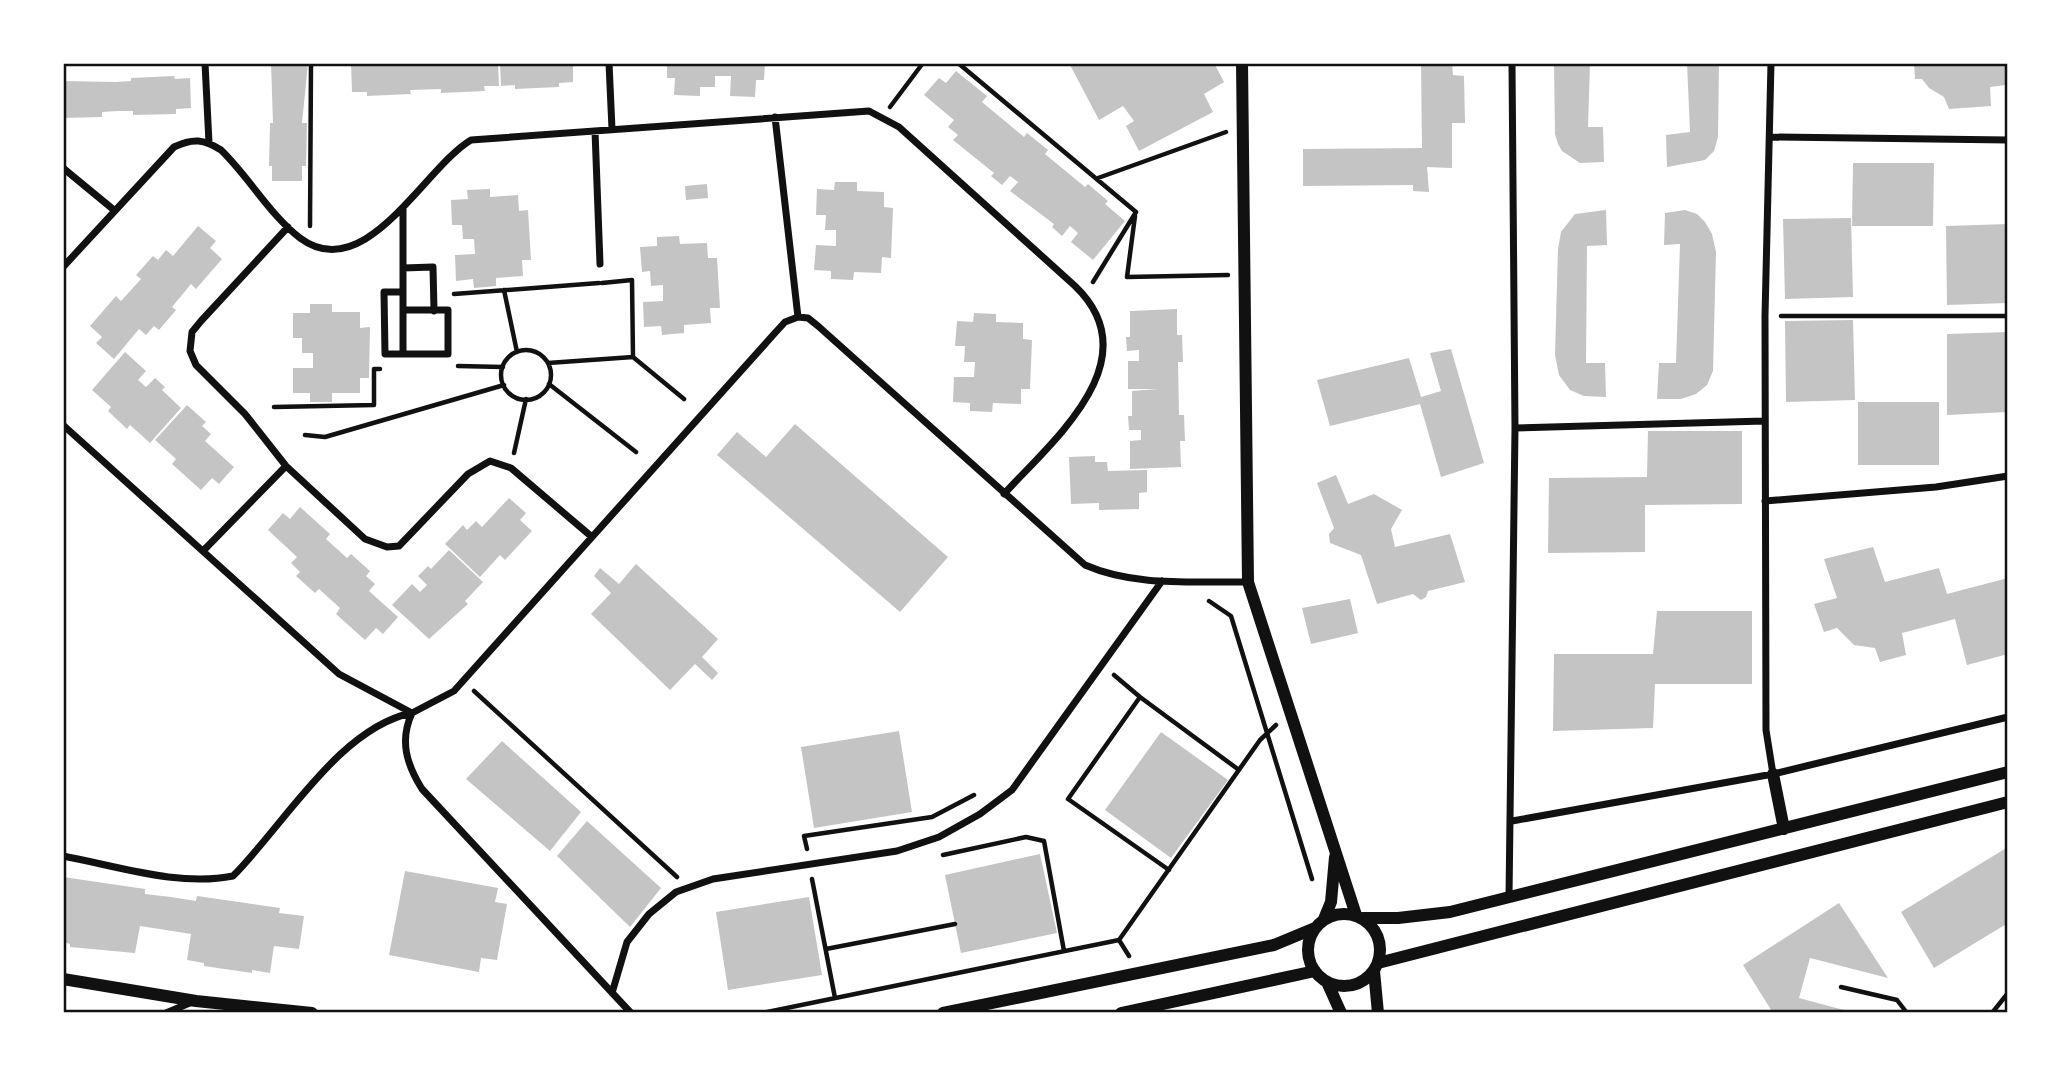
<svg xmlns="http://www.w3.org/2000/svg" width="2071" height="1076" font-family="'Varela Round',sans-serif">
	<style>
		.building { fill: #c4c4c4 }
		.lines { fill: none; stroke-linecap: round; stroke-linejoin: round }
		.path { stroke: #111; stroke-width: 4.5 }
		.minor { stroke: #111; stroke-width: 7 }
		.tertiary { stroke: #111; stroke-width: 12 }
		.neatline { fill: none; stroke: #111; stroke-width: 2.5 }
	</style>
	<rect width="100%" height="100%" fill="#fff"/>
	<path class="building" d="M271 63H308L302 123H307L306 166H302V181H272V166H269L270 123H273Z
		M351 63H498L499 86H484L485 91 441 93V89L410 90 411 94 367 96V92H352Z
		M500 63H573V82L559 83V87L515 89V85L501 86Z
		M667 63H765L764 80H756L755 97 730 96 731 76H715V87H700V96L674 95 675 78H667Z
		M1069 63H1214L1224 82 1204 94 1213 112 1139 151 1126 126 1134 121 1123 106 1099 120Z
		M1421 63H1452L1453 75 1464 76 1465 123H1452V168L1427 167 1429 192 1413 191V185L1303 186V149L1422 148Z
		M1554 63H1590L1588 127H1603L1604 162 1580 163 1562 151 1558 144 1555 134Z
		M1687 63H1719L1718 137 1714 151 1705 160 1667 167 1666 135 1690 132Z
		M1914 63H2008V77H2005V85L1990 87 1991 106 1949 109 1944 97 1929 88 1922 79H1915Z
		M956 71 987 96 982 102 1024 137 1027 133 1048 150 1045 154 1085 187 1088 184 1108 201 1105 204 1125 221 1093 260 1071 242 1078 233 1070 226 1062 236 1052 227 1054 224 1010 191 1018 182 1010 176 1002 185 991 176 994 173 953 140 958 135 948 127 954 120 924 95 939 78 946 83Z
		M174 76 175 79 190 78 191 108 176 109V114L133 115V111H117L102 112V117L63 118V81L116 82 131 81V78Z
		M1853 163H1934L1933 226H1852Z
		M835 182H857V191L884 192V207L893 208 891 258 882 257 881 273 854 272 853 280 831 279V271L814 270 816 245 836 246V230H825L826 215H816L817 189 834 190Z
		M707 184 708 198 686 200 685 186Z
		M490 189V197L518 195 519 211 528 210 531 260H522L523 276 496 278V286L474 288 473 279 456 281 455 255 475 254 474 239H463L462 225H452L451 200 468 199 467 190Z
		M1606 210 1607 245 1587 246 1586 363H1605L1606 397 1584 396 1570 390 1559 375 1555 355 1558 249 1561 232 1575 214Z
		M1685 210 1697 214 1705 222 1712 234 1716 252 1713 371 1707 385 1696 394 1681 399H1657L1659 363H1676L1680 244 1664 245 1665 213Z
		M1851 218 1853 297 1785 299 1783 219Z
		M2008 224V303L1947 305 1946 226Z
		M198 226 216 241 210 248 222 259 196 289 191 284 172 307 176 310 159 330 154 326 146 335 139 329 114 359 96 343 102 337 90 326 116 296 121 301 141 279 136 275 153 256 158 260 166 250 173 256Z
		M679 236 680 244 707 243 708 258H717L720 308H710L711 323 684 325V333L662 335 661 326 644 327 643 302 663 301V285L651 286 650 271 642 272 640 247 657 246V237Z
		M310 304H332V312H360V328L370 327 369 378H360V393H332V402H310V393H293V368H313V353H302V338H293V313H310Z
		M1177 309V335H1182L1183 362H1178L1179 415H1184L1185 441H1180L1181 467 1130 469V441L1141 440V430H1129L1128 416H1132V391L1158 389H1128V361H1139V350L1127 351 1126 337H1130V311Z
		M974 313 996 314V322L1023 323V339L1032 340 1030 389H1021V404L993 403 992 412 970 411V403L953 402 954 377H974L975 362H964L965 346H955L957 321 973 322Z
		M1853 320 1855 400 1786 402 1785 321Z
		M2008 332V412L1947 415V334Z
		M1451 349 1484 463 1441 477 1420 404 1330 426 1317 380 1409 358 1421 397 1441 391 1430 353Z
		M125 352 146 371 138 380 146 387 155 378 165 387 162 390 181 408 150 443 130 425 127 429 108 411 111 407 92 390Z
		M1858 402H1939V465H1858Z
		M187 405 206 422 202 426 211 434 205 441 234 467 219 484 212 478 201 490 172 464 176 459 155 440Z
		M795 424 948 557 900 612 717 455 737 432 766 457Z
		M1648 431H1742V504L1645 505V552L1548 553 1549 478 1647 477Z
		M1095 456V462H1107L1108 471 1147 470V492L1139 493V509L1099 510V503L1071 504 1069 457Z
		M1336 475 1348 504 1374 494 1402 510 1391 529 1395 547 1450 534 1465 582 1428 591 1426 597 1421 600 1413 594 1377 604 1361 555 1330 543 1329 534 1334 528 1317 483Z
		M509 498 526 513 520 520 532 531 505 560 500 555 480 577 445 544 463 525 467 530 476 521 482 527Z
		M300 507 330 534 326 539 347 558 340 565 351 554 370 571 366 576 375 584 369 591 398 617 383 634 376 628 365 640 336 614 340 608 319 589 315 593 296 576 300 572 291 563 297 557 268 530 283 513 290 519Z
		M1873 547 1885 582 1939 568 1947 594 2008 578V654L1967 665 1955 619 1902 633 1906 655 1880 662 1875 648 1854 645 1837 628 1824 632 1814 604 1837 598 1824 559Z
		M449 550 483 582 465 601 468 604 429 639 392 605 412 584 420 592 427 585 418 576 428 566 431 569Z
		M636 564 718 639 702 657 718 673 712 680 695 664 670 690 591 614 611 593 594 576 600 568 619 584Z
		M1350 599 1358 633 1311 644 1302 608Z
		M1657 611H1752V684H1655L1653 728 1553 731 1554 654H1653Z
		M899 731 912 812 814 828 801 747Z
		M1161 732 1228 780 1171 858 1105 810Z
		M502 741 581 812 550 851 466 779Z
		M587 821 661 888 630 927 557 856Z
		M2008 847V923L1934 968 1901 912Z
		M1040 854 1057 933 961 953 945 875Z
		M405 871 498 888 495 902 507 904 497 960 481 958 479 972 389 955Z
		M63 877 145 889V894L171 897 196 901 197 896 280 908 279 913 304 916 299 949 274 946 270 973 252 970V973L204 966V963L187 960 191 934 166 930 140 926 135 953 70 947V944L63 942Z
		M809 897 822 975 728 990 716 912Z
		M1839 903 1888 978 1810 958 1799 998 1855 1013H1773L1743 965Z"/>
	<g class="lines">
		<path class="path" d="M958 63 1136 212 1093 282
			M890 107 923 63
			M1098 178 1226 132
			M1135 216 1127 277 1228 275
			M310 226 311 63
			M602 283 632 280 633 357
			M504 290 517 352
			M454 294 599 283
			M1781 316H2008
			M501 375a25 25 0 1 1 50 0a25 25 0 1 1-50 0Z
			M548 363 633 357 684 399
			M458 366 503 367
			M549 384 636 452
			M274 407 374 405V369H380
			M305 435 325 437 504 385
			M514 453 526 399
			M1209 601 1231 616 1312 879
			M1114 675 1140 697
			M474 691 677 877
			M807 849 804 836 932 817 974 795
			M943 855 1026 837 1044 841 1064 951
			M1169 870 1068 799 1140 697 1239 770
			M812 879 835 998
			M1119 940 1129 956
			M826 949 955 924
			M1841 987 1897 1000 1907 1013
			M762 1013 1119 940 1260 740 1276 725
			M1992 1013 2008 993"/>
		<path class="minor" d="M205 63 209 143
			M609 63 612 129
			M1771 63 1765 316 1766 730 1773 774
			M775 117 798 317 808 318 818 326 1085 565C1135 587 1193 581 1248 582
			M595 131 600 264
			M1770 137 2008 140
			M63 168 114 210
			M403 208V354H448V310H403
			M288 227 201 321 192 332 190 351 196 365 245 414 286 466 365 539 387 547 399 546 468 474 490 461 511 468 592 537
			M63 267 174 147C193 138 204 139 221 150 249 177 269 214 300 238 365 287 425 167 471 140L869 111 899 127 1075 286C1152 360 1052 441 1004 494
			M403 268 433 267 434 311
			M403 354H385L384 292H403
			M63 425 339 674 412 713 454 691 774 334 785 322 798 317
			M1515 428 1764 421
			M1765 501 1936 487 2008 476
			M204 550 286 466
			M412 713C399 741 407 765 422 789L631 1013
			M1512 821 1773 774 2008 717
			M63 856C117 866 179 887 233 876 284 825 340 727 412 713
			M1509 897 1515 428 1512 63
			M612 993 627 942 649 914 676 892 713 879 897 851 939 837 980 814 1012 790 1162 581
			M166 1013 192 1002"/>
		<path class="tertiary" d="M1242 63 1248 582 1356 915
			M1773 774 1784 829
			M1308 950a36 36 0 1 1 72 0a36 36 0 1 1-72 0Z
			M1363 918H1398L1450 912 2008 772
			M1324 919 1331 902 1335 857
			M1378 963 2008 802
			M1374 971 1378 1013
			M63 979 196 1001 312 1013
			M1327 982 1341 1013
			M943 1013 1274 945 1315 928
			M1121 1013 1315 971"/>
	</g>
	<rect width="2071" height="1076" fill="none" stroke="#ffffff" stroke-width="130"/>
	<rect x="65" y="65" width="1941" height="946" class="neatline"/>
</svg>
